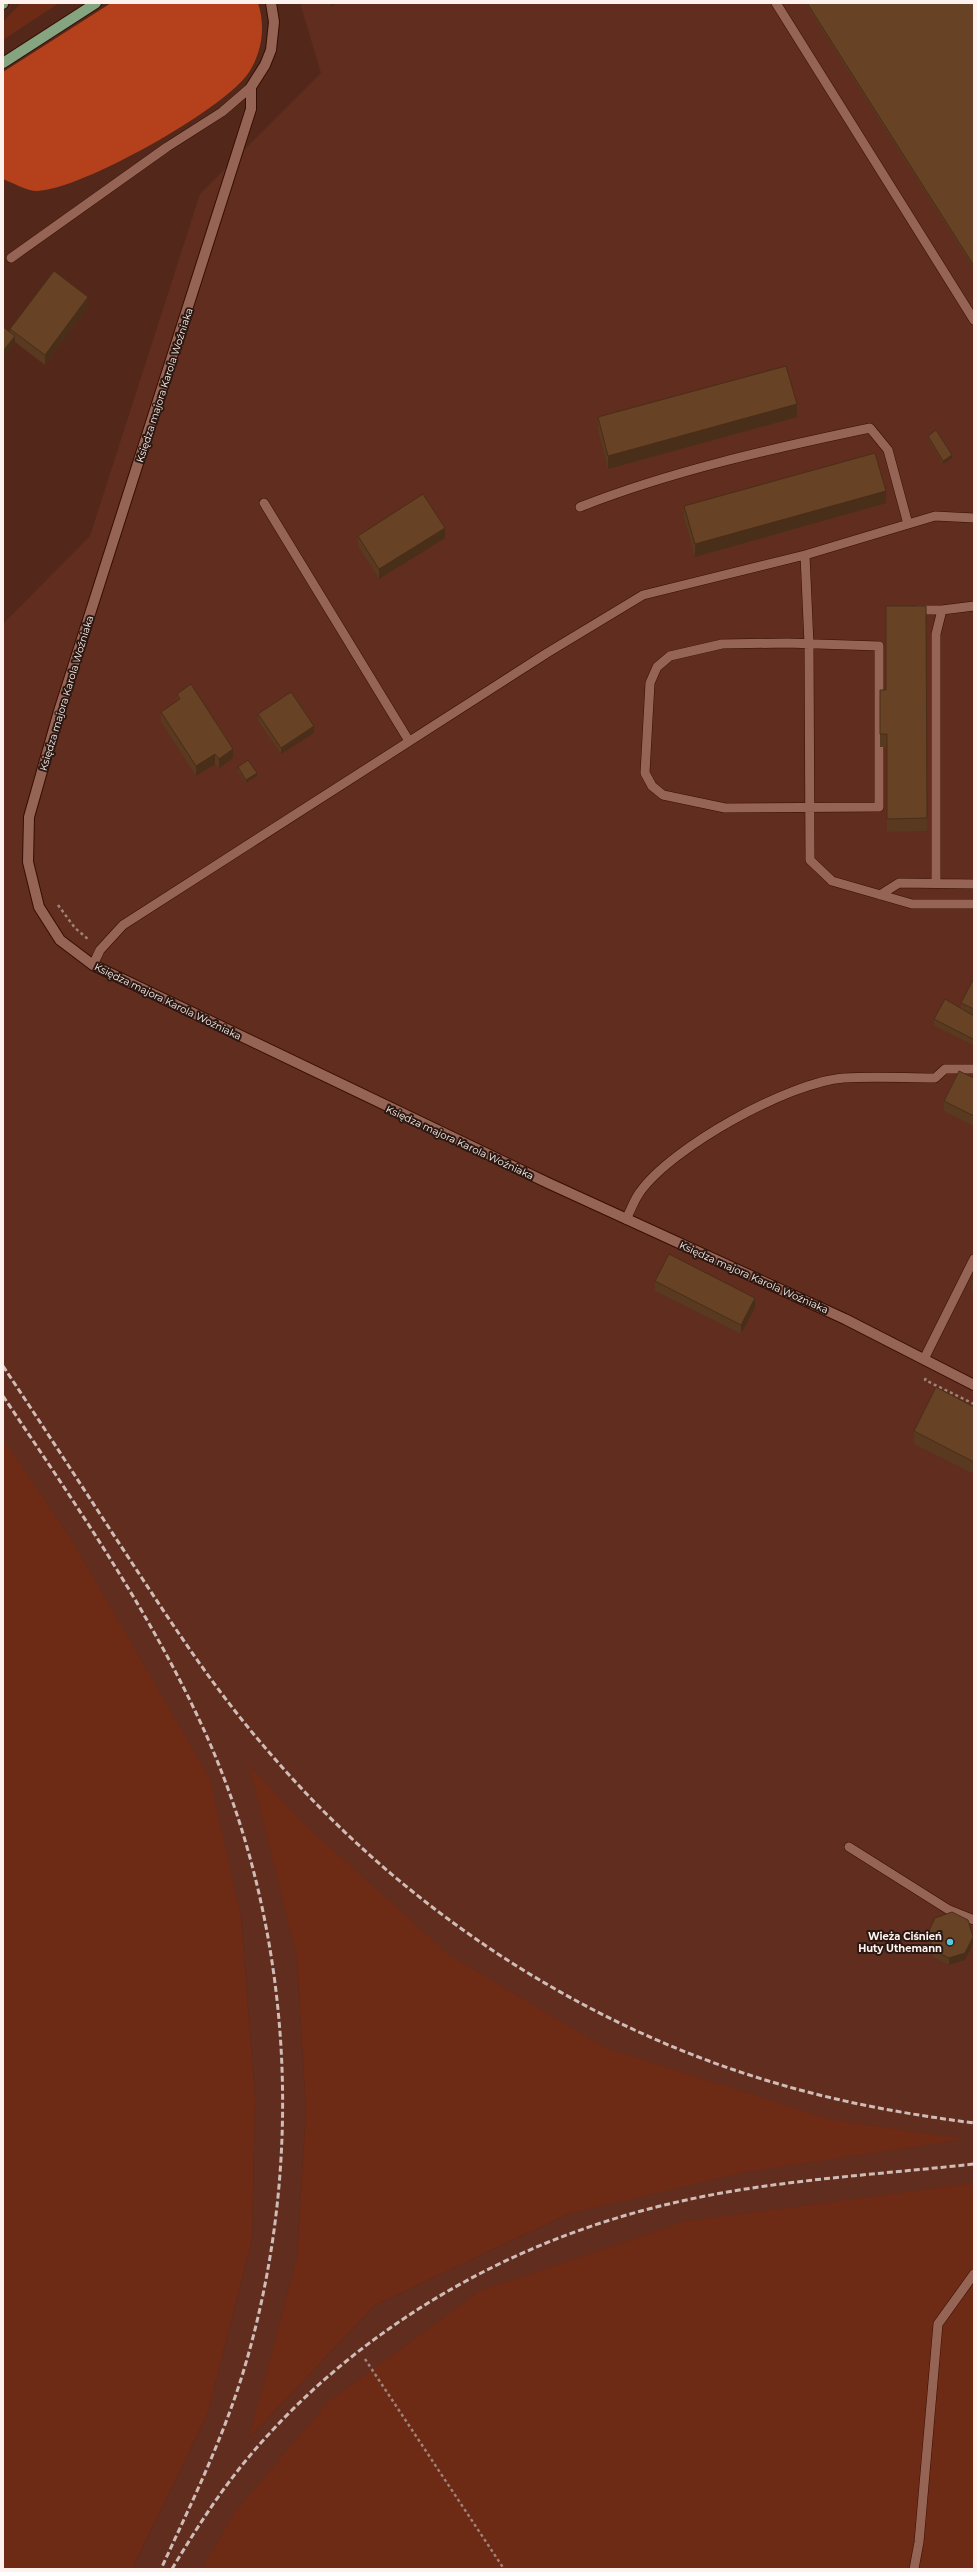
<svg xmlns="http://www.w3.org/2000/svg" width="977" height="2572" font-family="Montserrat,sans-serif">
	<style>
		.built { fill: #602d1e; fill-rule: evenodd }
		.green { fill: #6d2a15 }
		.forest { fill: #b4411b }
		.lines { fill: none; stroke-linecap: round; stroke-linejoin: round }
		.service-casing { stroke: #370e03; stroke-width: 10 }
		.minor-casing { stroke: #370e03; stroke-width: 12 }
		.primary-casing { stroke: #370e03; stroke-width: 12 }
		.path { stroke: #a0837a; stroke-width: 2.5; stroke-dasharray: 3 3; stroke-linecap: butt }
		.service { stroke: #956455; stroke-width: 9 }
		.minor { stroke: #956455; stroke-width: 10 }
		.primary { stroke: #85a581; stroke-width: 10 }
		.rail { stroke: #d0bcb6; stroke-width: 3; stroke-dasharray: 6 3; stroke-linecap: butt }
		.wall { fill: #59391f }
		.shaded-wall { fill: #492e19 }
		.building { fill: #684224; stroke: #492e19 }
		.poi-dot { fill: #59c8e5; stroke: #2b1812; stroke-width: 1.5 }
		.labels { text-anchor: middle; stroke-width: 4; stroke-linejoin: round; paint-order: stroke }
		.street-label { font-size: 10px; fill: #fdf2ee; stroke: #2b1812 }
		.poi-label { font-size: 10px; font-weight: bold; fill: #fdf2ee; stroke: #2b1812; text-anchor: end }
	</style>
	<rect width="100%" height="100%" fill="#53281b"/>
	<path class="built" d="M300 3H974V2199L212 2569H132L207 2415 252 2240 255 2097 241 1917 3 1467V624L90 536 200 194 321 73ZM250 1766 331 1862 466 1978 568 2214 375 2305 250 2437 297 2257 306 2110 297 1959Z"/>
	<path class="green" d="M21 3H59L3 40V22Z
		M3 1439 71 1539 210 1779 241 1917 255 2097 252 2240 207 2415 132 2569H3Z
		M249 1765 301 1821 449 1955 606 2048 833 2120 967 2139 745 2172 568 2214 375 2305 249 2438 297 2257 306 2110 297 1959Z
		M974 2183V2569H202L234 2513 328 2402 481 2290 686 2221Z"/>
	<path class="forest" d="M111 3H258C266 27 262 54 247 75 220 111 83 189 37 191 27 191 13 183 3 179V72Z"/>
	<g class="lines">
		<g class="service-casing">
			<path id="service" d="M776 3 974 320
				M11 258 167 147 222 112 251 87
				M264 503 409 741
				M580 507C671 471 774 448 870 428L888 450 908 524
				M805 555 935 516 974 518
				M916 610H942L974 606
				M787 643 879 646V807L725 808 663 795 652 786 645 773 650 683 657 667 670 656 722 644Z
				M936 883V634L942 610
				M880 895 899 883 974 884
				M93 965 100 950 123 925 547 653 643 595 805 555 809 644 810 860 832 881 912 904H974
				M626 1219C631 1210 634 1200 640 1192 672 1147 789 1082 844 1078 874 1076 905 1078 935 1078L945 1069H974
				M924 1359 974 1259
				M849 1847 949 1910 974 1920
				M914 2569 919 2542 938 2324 974 2274"/>
		</g>
		<g class="minor-casing">
			<path id="minor" d="M271 3 274 22 271 50 265 65 251 87V109L59 711 29 817 28 862 39 907 60 940 93 965 548 1183 845 1319 974 1385"/>
		</g>
		<g class="primary-casing">
			<path id="primary" d="M3 4V3
				M3 63 96 3"/>
		</g>
		<path class="path" d="M58 905 75 928 89 940
			M926 1378 925 1380 974 1404
			M365 2359 504 2569"/>
		<use href="#service" class="service"/>
		<use href="#minor" class="minor"/>
		<use href="#primary" class="primary"/>
		<path class="rail" d="M3 1366C47 1432 90 1499 134 1566 174 1627 214 1688 262 1744 395 1902 573 2023 772 2082 838 2102 905 2114 974 2123
			M3 1396C72 1499 144 1603 197 1715 294 1918 308 2162 242 2376 221 2443 190 2506 161 2569
			M172 2569C196 2529 222 2488 253 2452 361 2326 511 2240 673 2203 771 2180 874 2175 974 2164"/>
	</g>
	<path class="wall" d="M805 3H974V269Z
		M88 307 45 365 15 342 3 358V327L10 332V329Z
		M598 417H797L608 469 598 430Z
		M928 436 952 458 943 464 928 439Z
		M886 503 695 557 684 518V506Z
		M358 536 445 538 379 579 358 546Z
		M926 606 927 831 887 832V747H880V690H886Z
		M177 694 233 758 219 768 215 764 196 776 161 722V712L177 701Z
		M258 714 314 733 281 754 258 721Z
		M238 767 257 776 246 783 238 771Z
		M974 966V1043L973 1045 934 1026V1019L961 1009V1003L973 981V969Z
		M974 1078V1126L944 1111V1101Z
		M974 1274V1293L972 1292V1279Z
		M655 1281 755 1308 741 1334 655 1291Z
		M974 1407V1474L914 1444V1431Z
		M928 1933 973 1944 965 1960 949 1965 933 1957 928 1940Z"/>
	<path class="shaded-wall" d="M331 3H337L331 7Z
		M88 297V307L45 365V355Z
		M15 336V342L3 358V351Z
		M797 404V417L608 469V456Z
		M952 455V458L943 464V461Z
		M886 491V503L695 557V544Z
		M445 528V538L379 579V569Z
		M314 726V733L281 754V748Z
		M233 749V758L219 768V759Z
		M215 754V764L196 776V766Z
		M257 773V776L246 783V780Z
		M974 1036V1043L973 1045V1039Z
		M755 1298V1308L741 1334V1325Z
		M973 1937V1944L965 1960 949 1965V1958Z"/>
	<path class="building" d="M807 3H974V266Z
		M54 271 88 297 45 355 10 329Z
		M3 327 15 336 3 351Z
		M786 366 797 404 608 456 598 417Z
		M936 430 952 455 943 461 928 436Z
		M875 453 886 491 695 544 684 506Z
		M423 494 445 528 379 569 358 536Z
		M886 606H926L927 818 887 819V734H880V690H886Z
		M191 684 233 749 219 759 215 754 196 766 161 712 180 699 177 694Z
		M291 692 314 726 281 748 258 714Z
		M248 760 257 773 246 780 238 767Z
		M974 978V1009L961 1003Z
		M945 999 974 1016V1036L973 1039 934 1019Z
		M959 1071 974 1078V1116L944 1101Z
		M669 1254 755 1298 741 1325 655 1281Z
		M974 1274V1280L972 1279Z
		M936 1387 974 1407V1462L914 1431Z
		M952 1912 968 1920 973 1937 965 1953 949 1958 933 1950 928 1933 935 1918Z"/>
	<circle class="poi-dot" cx="950" cy="1942" r="4"/>
	<g class="labels">
		<g class="street-label">
			<text transform="translate(164 385) rotate(-72)" y="4">Księdza majora Karola Woźniaka</text>
			<text transform="translate(66 693) rotate(-73)" y="4">Księdza majora Karola Woźniaka</text>
			<text transform="translate(168 1001) rotate(26)" y="4">Księdza majora Karola Woźniaka</text>
			<text transform="translate(460 1142) rotate(25)" y="4">Księdza majora Karola Woźniaka</text>
			<text transform="translate(754 1277) rotate(24)" y="4">Księdza majora Karola Woźniaka</text>
		</g>
		<g class="poi-label">
			<text x="942" y="1940">Wieża Ciśnień<tspan x="942" dy="12">Huty Uthemann</tspan></text>
		</g>
	</g>
	<rect width="977" height="2572" fill="none" stroke="#fdf2ee" stroke-width="8"/>
</svg>
